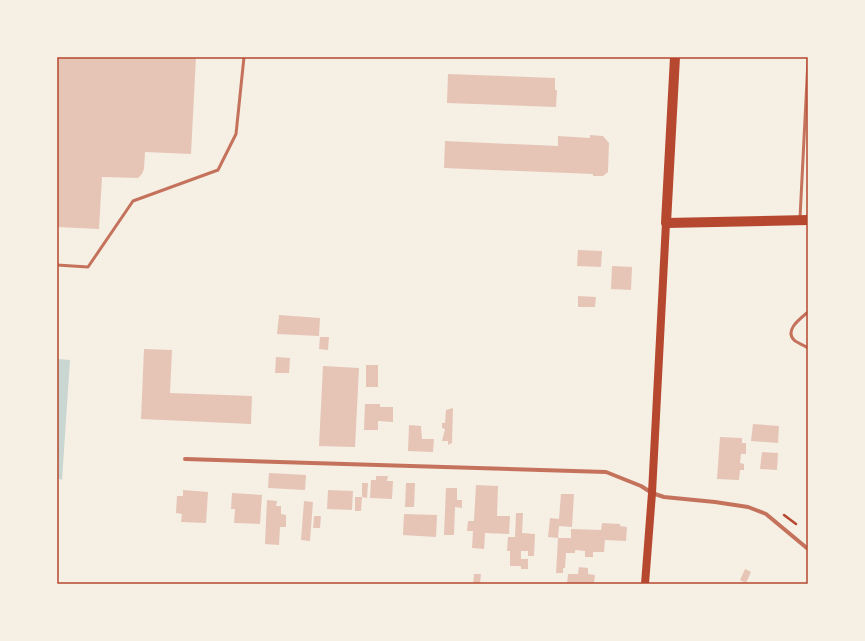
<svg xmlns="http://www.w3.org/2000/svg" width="865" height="641" font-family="'PT Sans Narrow',sans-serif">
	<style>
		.water { fill: #c9d6d2 }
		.building { fill: #e6c5b7 }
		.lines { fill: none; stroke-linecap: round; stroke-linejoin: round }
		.path { stroke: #b5482f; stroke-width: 2.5 }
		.service { stroke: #c5725c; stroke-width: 3 }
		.minor { stroke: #c5725c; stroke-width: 4 }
		.secondary { stroke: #b5482f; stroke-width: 8 }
		.primary { stroke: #b5482f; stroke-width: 10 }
		.neatline { fill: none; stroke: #b5482f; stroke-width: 1.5 }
	</style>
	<rect width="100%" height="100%" fill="#f6efe4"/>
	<path class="water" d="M57 359 70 360 62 480 57 478Z"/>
	<path class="building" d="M57 57H196L191 154 145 152 144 169 142 174 138 178 102 177 99 229 57 227Z
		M448 74 555 78V90H557L556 107 447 103Z
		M590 135 603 136 609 143 608 172 603 176H593V174L444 168 445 141 558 146V136L590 138Z
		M578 250 602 251 601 267 577 266Z
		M612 266 632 267 631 290 611 289Z
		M578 296 596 297 595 307H578Z
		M279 315 320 318 319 336 277 334Z
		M320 337H329L328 350 319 349Z
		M144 349 172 350 170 393 252 396 251 424 141 419Z
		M276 357 290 358 289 373H275Z
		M366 365H378V387H366Z
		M323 366 359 368 355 447 319 446Z
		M365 404H380V407H393V422L378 421V430H364Z
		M453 408 452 443 448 445V441H442L445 429 442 428V423H445L446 410Z
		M753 424 779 426 778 443 751 441Z
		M409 425 421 426 422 439H434L433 452 408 451Z
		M720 437 742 438V443H746V454H741L740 463 744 464V470H740L739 480 717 479Z
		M762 452 778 453 777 470 760 469Z
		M269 473 306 475 305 490 268 488Z
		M376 476H388L387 481H393L392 499 370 498 371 480H376Z
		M362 483H368L367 498 362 497Z
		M406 483H415L414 507H405Z
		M476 485 498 486 497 516H510L509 534 485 533 484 549 472 548 473 531H467L468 521H474Z
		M446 488H457V500H462V508L455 507 454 535H444Z
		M183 490 208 492 206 523 181 522 182 514 176 513 177 496H183Z
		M328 490 353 491 352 510 327 509Z
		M232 493 262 495 260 524 234 523 235 509H231Z
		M561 494H574L572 527 559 526 558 538 548 537 550 518 559 519Z
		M355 497H362L361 511H355Z
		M267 500 277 501 276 506H281V514L286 515V527H280L279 545 265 544Z
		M304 501 313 502 310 541 301 540Z
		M516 513H523L522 533 535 534 534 556H528V551H521V559H528V569H521V566H510V551H507L508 537H515Z
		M404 514 437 515 436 537 403 535Z
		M314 516H321L320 528H313Z
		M602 523 620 524V526L627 527 626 541 605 540 604 552H593V557H585V551L575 550V553H566L565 568H563V573H556L558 538H571V529L601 530Z
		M579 567 588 568V574L595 575 594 584H567L568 574H578Z
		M745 569 751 572 746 583 740 580Z
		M474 574H481L480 584H473Z"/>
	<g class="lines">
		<path class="path" d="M784 515 796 524"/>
		<path class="service" d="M800 218 808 60
			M57 265 88 267 133 201 218 170 236 134 244 57
			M808 312C801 318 784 330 794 340 797 343 804 345 808 348"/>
		<path class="minor" d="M185 459 606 472 641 486 652 493 664 497 715 502 748 507 766 514 808 549"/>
		<path class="secondary" d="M645 584 652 493 666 223"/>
		<path class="primary" d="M675 57 666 223 808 220"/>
	</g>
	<rect width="865" height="641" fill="none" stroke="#f6efe4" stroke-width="116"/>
	<rect x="58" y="58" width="749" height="525" class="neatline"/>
</svg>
